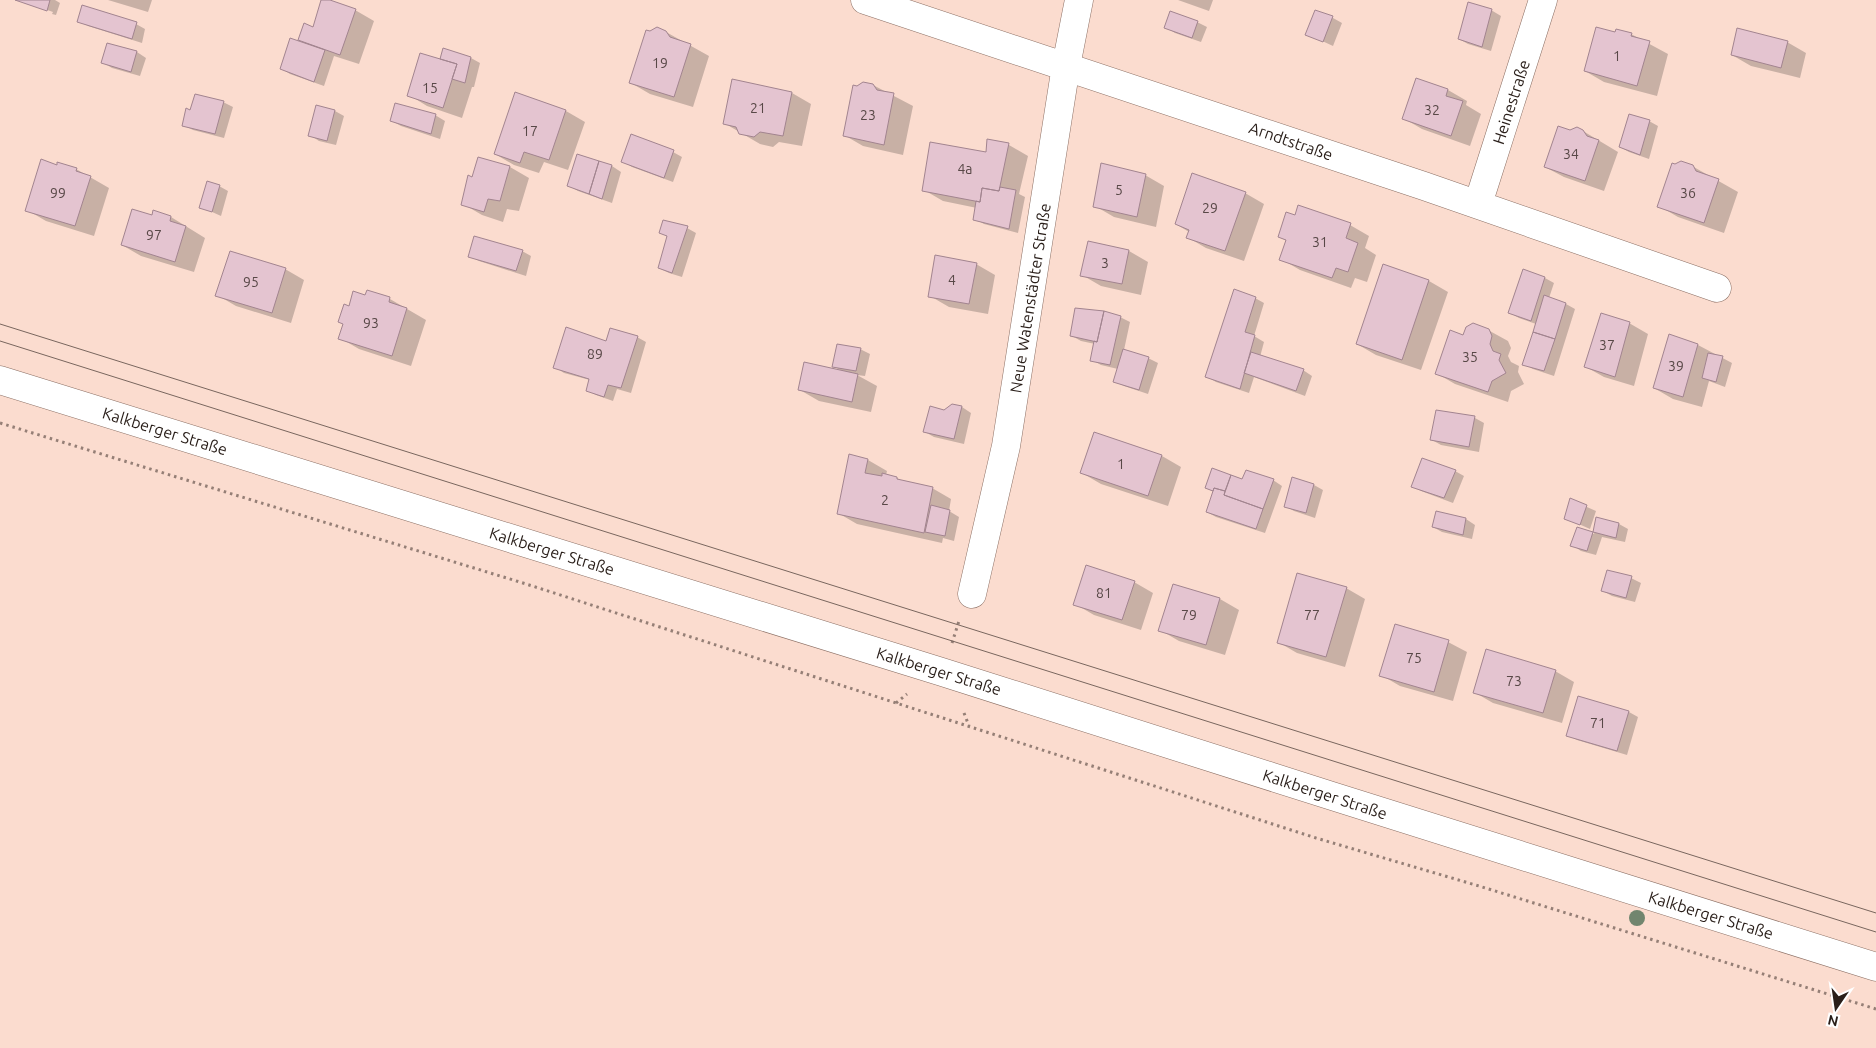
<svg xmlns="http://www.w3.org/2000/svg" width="1876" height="1048" font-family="Ubuntu,sans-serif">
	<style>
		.shadow { fill: #0003 }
		.building { fill: #e4c4d0; stroke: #a2848f }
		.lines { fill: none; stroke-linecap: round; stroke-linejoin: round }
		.street-casing { stroke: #8b6f64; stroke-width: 29 }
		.secondary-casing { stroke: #8b6f64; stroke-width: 29 }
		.path { stroke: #957f76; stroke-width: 3; stroke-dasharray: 2.5 4; stroke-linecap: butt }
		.street { stroke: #fff; stroke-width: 28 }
		.secondary { stroke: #fff; stroke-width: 28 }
		.tram { stroke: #79665e; stroke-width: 1 }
		.tree { fill: #71856e }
		.labels { text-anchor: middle; stroke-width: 4.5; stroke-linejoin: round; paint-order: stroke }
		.number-label { font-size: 14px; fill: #584847 }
		.street-label { font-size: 16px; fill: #291e19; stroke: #fff }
	</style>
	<rect width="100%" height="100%" fill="#fbdccf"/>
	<path class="shadow" d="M19 0H55L60 3 56 15 52 14 53 12Z
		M108 0H152L148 12Z
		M323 0 355 10 374 21 359 64 334 56 324 86 290 74 281 68 305 44 300 40 313 29Z
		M1178 0H1213L1209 11Z
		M1491 10 1501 16 1491 51 1468 44 1459 39Z
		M1315 12 1333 18 1342 23 1333 46 1307 34Z
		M79 21 136 24 145 29 142 43 88 26Z
		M1197 22 1207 27 1201 42 1175 33 1166 27Z
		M666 32 709 56 693 107 650 94 631 83 650 33Z
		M1616 33 1631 34 1668 54 1657 96 1604 82 1585 71Z
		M1787 42 1806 53 1800 78 1751 66 1732 55Z
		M108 44 137 52 146 58 140 76 112 68 102 62Z
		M471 58 480 63 474 87H472L462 118 427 106 409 95 447 63Z
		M1417 79 1448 90 1467 101 1466 105 1481 114 1470 146 1422 129 1403 118Z
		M733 80 792 93 811 104 802 146 779 142 773 147 760 144 724 123Z
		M873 85 913 106 903 155 863 146 844 135Z
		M516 93 566 111 585 122 568 170 544 162 539 173 514 165 495 154Z
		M223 102 233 107 224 138 193 130 183 125Z
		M317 106 335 111 344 116 336 145 319 141 310 135Z
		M435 115 445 121 440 139 401 126 392 121Z
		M1649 121 1658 126 1649 159 1629 152 1620 147Z
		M1583 131 1618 152 1604 191 1564 177 1545 167 1570 132Z
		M1009 145 1028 156 1019 194 1025 197 1018 233 984 224 975 219 977 208 943 201 924 190 987 153Z
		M673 152 682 157 673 182 632 167 623 161Z
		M578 156 612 166 621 172 612 203 578 191 569 186Z
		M57 166 76 169 109 188 94 236 46 221 27 210Z
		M1692 166 1738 192 1724 233 1678 217 1659 206Z
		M510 167 529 178 519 211 507 209 503 222 482 215 463 204 473 178Z
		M1145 175 1164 186 1156 227 1114 217 1095 206Z
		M219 186 228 191 221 216 201 207Z
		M1245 193 1264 204 1244 261 1206 248 1187 237 1189 232 1176 224Z
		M153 216 171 217 205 238 194 272 141 256 122 245Z
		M1350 225 1369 236 1365 248 1376 255 1367 282 1355 278 1351 288 1300 270 1281 259 1287 241 1279 237Z
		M687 228 696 233 682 277 669 273 659 268 668 237 660 232Z
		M1089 242 1129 251 1148 262 1141 295 1101 286 1082 275Z
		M522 251 531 256 526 276 479 261 470 256Z
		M976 264 995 275 988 314 949 307 930 296Z
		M1384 265 1429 281 1448 292 1421 370 1376 355 1357 344Z
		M285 269 304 280 291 323 236 306 217 295Z
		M1524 271 1545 278 1554 283 1549 298 1566 304 1575 309 1554 376 1533 369 1524 364 1536 324 1519 318 1510 313Z
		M368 291 390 299 426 320 411 366 359 349 340 338 349 308 366 297Z
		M1255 298 1264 303 1254 336 1264 342 1260 357 1303 370 1312 376 1305 396 1254 377 1249 393 1216 382 1206 376Z
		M1120 317 1130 322 1124 350 1148 358 1158 363 1148 394 1124 386 1114 381 1118 369 1101 365 1092 360 1095 344 1081 341 1072 336Z
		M1629 323 1648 334 1634 386 1604 377 1586 367Z
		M1488 330 1508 341 1511 348 1508 356 1511 362 1519 366 1518 372 1524 384 1511 391 1508 402 1455 384 1436 373 1464 336Z
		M1669 336 1698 345 1732 363 1725 387 1709 381 1702 407 1673 399 1654 388Z
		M637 337 646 342 631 393 617 389 613 401 596 395 587 390 590 380 564 373 555 367 607 342Z
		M860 349 870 354 865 376 857 375 877 386 871 412 819 401 800 390 842 371 833 366Z
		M952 405 962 407 971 413 964 444 934 437 925 432Z
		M1437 411 1475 418 1484 423 1479 452 1441 445 1432 440Z
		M1162 456 1181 467 1168 506 1101 484 1082 473Z
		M868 460 887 471 886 475 897 478 905 483 932 488 951 499 949 511 959 517 954 541 943 538 942 543 857 524 838 513Z
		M1213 470 1243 480H1273L1282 486 1265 533 1216 517 1207 512 1214 492 1206 488Z
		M1455 471 1464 476 1453 503 1421 491 1412 486Z
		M1314 485 1323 490 1315 518 1294 511 1285 506Z
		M1571 500 1596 511 1590 529 1565 518Z
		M1466 519 1475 525 1472 539 1442 532 1433 527Z
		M1597 519 1619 524 1628 529 1625 542 1602 537 1596 555 1581 551 1572 545 1577 528 1594 534Z
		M1631 578 1641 583 1635 602 1612 596 1603 591Z
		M1134 582 1153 593 1141 630 1094 615 1075 604Z
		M1174 585 1220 599 1239 610 1225 655 1179 641 1160 630Z
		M1346 588 1365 599 1345 667 1297 653 1278 642Z
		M1448 642 1467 652 1453 701 1400 686 1381 675Z
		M1555 671 1574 682 1562 723 1493 703 1474 692Z
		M1629 712 1638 717 1627 755 1577 740 1568 735Z"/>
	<path class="building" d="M15 0H50L47 11Z
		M321 0H330L356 9 340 55 298 40 304 23 313 27Z
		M1468 2 1492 9 1482 47 1458 39Z
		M82 5 137 22 132 39 77 22Z
		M1315 10 1333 16 1323 42 1305 35Z
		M1170 11 1198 21 1192 38 1164 28Z
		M657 27 666 31 670 37 691 44 674 97 629 83 646 30 650 31Z
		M1596 27 1615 32 1616 29 1632 33 1631 36 1650 41 1637 86 1584 71Z
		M1737 28 1788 41 1781 68 1731 55Z
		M290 38 325 50 314 82 280 69Z
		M107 43 137 51 131 72 101 63Z
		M443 48 471 57 465 83 452 79 457 64 440 59Z
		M420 53 457 64 443 108 407 96Z
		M1416 78 1448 89 1446 96 1463 101 1451 136 1402 119Z
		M732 79 792 92 783 136 760 132 754 137 739 134 736 127 723 124Z
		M863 82 873 84 877 90 894 93 884 145 843 136 853 85 857 86Z
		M515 92 566 110 549 160 524 152 520 163 494 154Z
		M195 94 224 101 215 134 182 126 186 108 190 110Z
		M395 103 436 114 431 134 390 121Z
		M316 105 335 110 327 141 308 136Z
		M1629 114 1650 120 1640 155 1619 147Z
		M1558 126 1570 130 1577 127 1583 130 1587 136 1599 140 1585 181 1544 167Z
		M631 134 674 150 664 178 621 162Z
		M987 139 1009 143 999 191 982 188 980 202 922 191 930 142 986 152Z
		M577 154 599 161 589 194 567 186Z
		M478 157 510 166 500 201 488 199 484 212 461 205 468 175 472 177Z
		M41 159 57 165V162L77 168 76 171 91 176 75 226 25 211Z
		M599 161 612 165 602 199 589 194Z
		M1681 161 1693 165 1696 171 1719 179 1704 223 1657 207 1672 163 1675 164Z
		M1101 163 1146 174 1137 217 1093 207Z
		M1192 173 1246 192 1225 251 1186 238 1189 230 1175 224Z
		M207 181 220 185 212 212 199 208Z
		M1000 187 1016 190 1009 229 973 220 976 201 980 202 982 188 999 191Z
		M1298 205 1351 223 1346 238 1358 243 1348 272 1336 268 1332 278 1279 260 1286 240 1278 237 1286 212 1295 215Z
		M132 209 152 215 153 210 171 216 170 221 186 226 175 262 121 245Z
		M663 220 688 226 672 273 658 268 667 236 659 233Z
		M474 236 523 250 516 271 468 257Z
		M1088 241 1129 250 1122 284 1080 276Z
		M230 251 286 268 272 313 215 296Z
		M935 255 977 263 969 304 928 297Z
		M1383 264 1429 280 1402 360 1356 344Z
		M1523 269 1545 277 1531 321 1508 313Z
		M1234 289 1256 297 1245 332 1255 335 1240 389 1205 377Z
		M367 290 390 297 389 302 407 308 392 356 338 339 343 324 338 322 344 304 349 306 353 291 365 295Z
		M1544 295 1566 303 1555 339 1533 332Z
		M1075 308 1104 311 1097 342 1070 336Z
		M1104 311 1121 316 1110 365 1090 361 1094 341 1097 342Z
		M1601 313 1630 322 1615 377 1584 367Z
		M1473 323 1489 329 1492 336 1490 344 1493 351 1501 354 1499 360 1506 373 1492 381 1488 392 1435 374 1450 330 1463 335 1466 327Z
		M566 327 606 341 610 328 638 336 621 388 608 385 604 397 586 391 589 379 553 368Z
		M1533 332 1555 339 1544 371 1522 365Z
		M1669 334 1698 344 1683 397 1653 388Z
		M837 344 861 348 856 371 832 367Z
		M1123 349 1149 357 1139 390 1113 382Z
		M1251 352 1304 369 1296 391 1244 373Z
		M1708 353 1723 356 1716 382 1702 378Z
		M804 362 858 374 852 402 798 390Z
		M952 404 962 406 954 439 923 432 930 406 944 410Z
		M1436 410 1475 416 1469 447 1430 440Z
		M1094 432 1162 455 1148 496 1080 473Z
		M849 454 868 459 865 473 882 476V473L897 477V479L933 487 924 533 837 514Z
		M1422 458 1456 470 1444 498 1411 487Z
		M1212 468 1231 475 1225 491 1214 488 1213 491 1205 488Z
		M1246 470 1274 479 1263 509 1224 495 1231 475 1242 479Z
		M1292 477 1314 484 1306 513 1284 507Z
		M1214 488 1225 491 1224 495 1263 509 1256 529 1206 512Z
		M1570 498 1587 505 1580 525 1564 519Z
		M931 505 950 510 945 536 925 532Z
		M1436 511 1466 518 1463 535 1432 527Z
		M1596 517 1619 523 1616 538 1593 532Z
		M1577 527 1593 532 1587 551 1570 546Z
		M1086 565 1135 581 1122 620 1073 605Z
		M1607 570 1632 576 1626 598 1601 591Z
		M1297 573 1347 587 1326 657 1277 643Z
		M1173 584 1220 598 1206 645 1158 631Z
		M1395 624 1449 640 1434 692 1379 676Z
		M1486 649 1556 670 1543 713 1473 693Z
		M1578 696 1629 711 1617 751 1566 736Z"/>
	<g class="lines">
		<g class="street-casing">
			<path id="street" d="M865 0 1424 186 1717 288
				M1478 204 1543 0
				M972 594 1006 446 1066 66 1079 0"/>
		</g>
		<g class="secondary-casing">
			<path id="secondary" d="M0 380 942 672 1332 796 1876 967"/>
		</g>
		<path class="path" d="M0 423 523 583 1316 838 1479 886 1876 1009
			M952 643 959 621
			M896 703 907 694
			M964 713 969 726"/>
		<use href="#street" class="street"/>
		<use href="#secondary" class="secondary"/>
		<path class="tram" d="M0 324 1876 913
			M0 341 1876 932"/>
	</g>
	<circle class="tree" cx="1637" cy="918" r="8"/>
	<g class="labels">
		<g class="number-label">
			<text x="1617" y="61">1</text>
			<text x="660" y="68">19</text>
			<text x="430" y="93">15</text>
			<text x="758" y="113">21</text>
			<text x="1432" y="115">32</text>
			<text x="868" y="120">23</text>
			<text x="530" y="136">17</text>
			<text x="1571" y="159">34</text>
			<text x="965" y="174">4a</text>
			<text x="1119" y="195">5</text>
			<text x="58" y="198">99</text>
			<text x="1688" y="198">36</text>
			<text x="1210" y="213">29</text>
			<text x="154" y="240">97</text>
			<text x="1320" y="247">31</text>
			<text x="1105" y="268">3</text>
			<text x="952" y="285">4</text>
			<text x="251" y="287">95</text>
			<text x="371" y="328">93</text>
			<text x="1607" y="350">37</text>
			<text x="595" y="359">89</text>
			<text x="1470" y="362">35</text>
			<text x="1676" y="371">39</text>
			<text x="1121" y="469">1</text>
			<text x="885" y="505">2</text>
			<text x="1104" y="598">81</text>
			<text x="1189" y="620">79</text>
			<text x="1312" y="620">77</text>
			<text x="1414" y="663">75</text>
			<text x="1514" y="686">73</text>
			<text x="1598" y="728">71</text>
		</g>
		<g class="street-label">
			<text transform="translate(1511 102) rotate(-72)" y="6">Heinestraße</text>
			<text transform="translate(1291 141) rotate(19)" y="6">Arndtstraße</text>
			<text transform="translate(1030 298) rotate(-81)" y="6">Neue Watenstädter Straße</text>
			<text transform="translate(165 431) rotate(17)" y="6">Kalkberger Straße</text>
			<text transform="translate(552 551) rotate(17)" y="6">Kalkberger Straße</text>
			<text transform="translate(939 671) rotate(17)" y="6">Kalkberger Straße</text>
			<text transform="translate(1325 794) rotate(18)" y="6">Kalkberger Straße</text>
			<text transform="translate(1711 915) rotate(17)" y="6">Kalkberger Straße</text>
		</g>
	</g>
	<g transform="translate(1836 1008) rotate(193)" stroke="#ffffff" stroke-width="4" paint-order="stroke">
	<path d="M0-4L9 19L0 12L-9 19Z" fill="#291e19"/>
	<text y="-8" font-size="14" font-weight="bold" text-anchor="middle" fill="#291e19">N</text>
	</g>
</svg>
